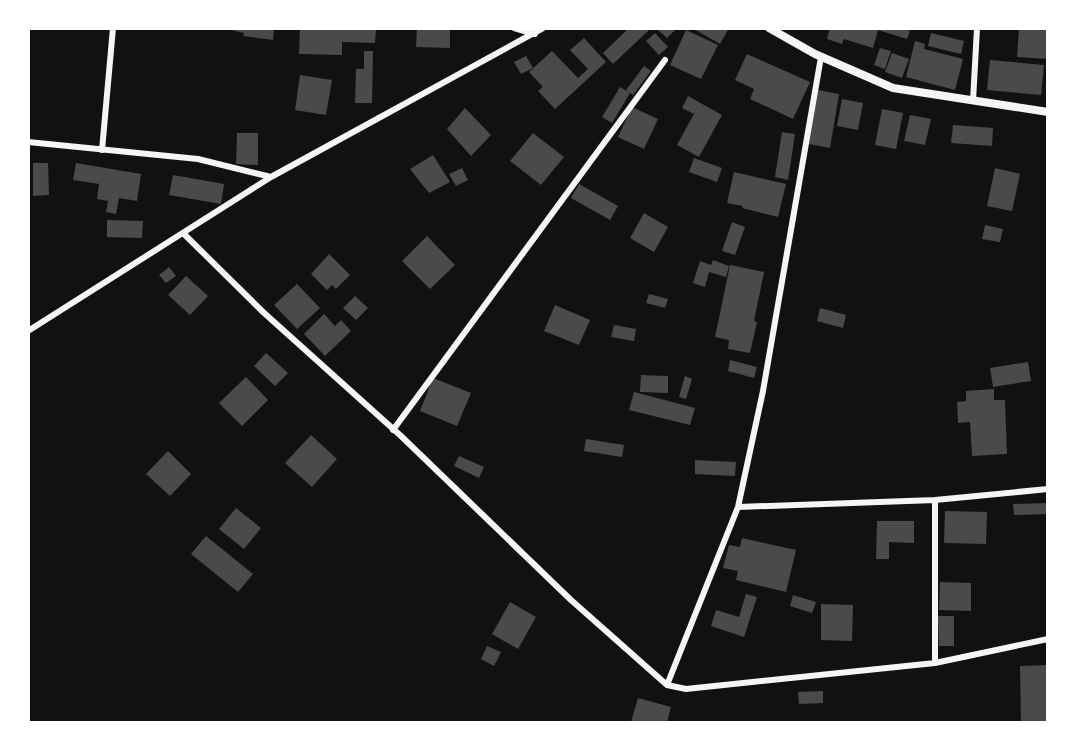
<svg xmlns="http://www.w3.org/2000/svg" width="1076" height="751" font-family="'Alegreya Sans',sans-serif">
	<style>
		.building { fill: #4a4a4a }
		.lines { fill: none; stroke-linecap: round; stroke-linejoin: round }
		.minor { stroke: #f5f5f5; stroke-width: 6 }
		.tertiary { stroke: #f5f5f5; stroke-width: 8 }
	</style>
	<rect width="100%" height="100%" fill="#111"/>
	<path class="building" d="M222 28H274L273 40 243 36 244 33Z
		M300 28H376L375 43 342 42V55L299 54Z
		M417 28H450V48L416 47Z
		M629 28H647L649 30 613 64 603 53Z
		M656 28H677L667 38Z
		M692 28H729L720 44Z
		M830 28H901L910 31 907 39 878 30 873 48 844 39 842 44 827 39Z
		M1019 28H1048V59L1017 57Z
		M686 30 718 45 701 79 670 65Z
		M655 33 668 47 659 55 646 41Z
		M931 33 964 41 961 54 928 46Z
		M584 38 606 62 555 109 538 91 543 87 529 72 552 51 578 78 588 69 570 50Z
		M915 41 925 44 924 49 963 59 955 90 906 77Z
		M880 48 891 51 885 69 874 65Z
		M364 51H373L372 103H355L356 69H364Z
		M892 53 909 59 902 78 885 72Z
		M747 54 810 82 793 119 750 99 754 89 735 80Z
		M526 56 533 68 521 74 514 62Z
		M990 60 1044 65 1041 95 987 90Z
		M644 66 651 71 633 95 626 90Z
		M300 75 332 80 326 115 295 110Z
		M620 87 630 93 612 123 602 117Z
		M818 90 839 94 830 148 809 144Z
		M688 96 722 115 699 157 677 145 694 114 682 108Z
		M842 99 863 103 858 130 837 126Z
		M632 107 658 119 644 149 618 137Z
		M465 108 491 135 471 156 447 129Z
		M882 109 903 113 896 149 875 145Z
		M910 115 931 119 925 145 904 141Z
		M953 125 993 128 992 146 951 143Z
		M782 132 795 134 788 180 775 177Z
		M237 133H258V165L236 164Z
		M533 133 564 157 541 185 510 161Z
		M433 155 450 182 429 193 410 169Z
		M694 158 722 168 717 182 689 172Z
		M33 163H48L49 195 33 196Z
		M76 163 141 174 137 201 119 198 116 214 106 212 108 201 97 199 99 184 73 180Z
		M462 168 468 180 456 186 449 174Z
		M995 168 1020 174 1012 211 987 206Z
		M734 172 786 184 778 217 742 208 743 206 727 203Z
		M173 175 224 184 221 204 169 195Z
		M579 184 618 206 610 220 571 198Z
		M644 213 668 227 654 252 630 238Z
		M107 220 143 221 142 238 107 237Z
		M732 222 745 227 735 255 722 251Z
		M985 225 1003 229 1000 242 982 239Z
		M427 236 455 265 430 289 402 261Z
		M329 254 350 275 336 289 332 285 327 290 311 274Z
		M713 260 729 266 726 277 709 272 705 287 693 283 700 261 711 265Z
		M730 265 764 272 754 321 757 322 750 353 728 349 729 340 715 337Z
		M169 267 176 276 166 283 159 275Z
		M186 276 208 296 190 315 168 295Z
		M297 284 320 308 297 329 274 305Z
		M649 294 668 299 665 308 646 303Z
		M355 296 368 308 356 320 343 308Z
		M555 305 590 320 579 345 544 331Z
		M820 308 846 315 843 328 817 321Z
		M324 314 335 326 341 320 351 331 325 356 304 334Z
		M614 325 636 329 634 341 611 337Z
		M266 353 288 373 275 386 254 366Z
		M730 360 757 367 754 378 728 371Z
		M1028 362 1031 381 993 387 990 368Z
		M641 375 668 376V393L640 392Z
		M685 376 692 379 686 399 679 397Z
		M246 377 268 400 242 426 219 403Z
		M433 378 471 393 457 426 420 411Z
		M994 389V400H1005L1007 454 972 456 970 422 958 423 957 402 966 401V391Z
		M634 392 695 408 690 425 629 410Z
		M311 435 337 459 312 487 285 463Z
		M586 439 624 445 622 457 584 451Z
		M168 451 191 474 170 496 146 474Z
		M459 456 484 467 479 478 454 466Z
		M695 460 736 462 735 476 695 474Z
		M1048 503V514L1014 515 1013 504Z
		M236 508 261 528 244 549 219 529Z
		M945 511 987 512 986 544 944 543Z
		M877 521H914V543L889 542V559H876Z
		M206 536 253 574 238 592 191 554Z
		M742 538 796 550 786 592 736 580 738 571 723 568 729 545 740 547Z
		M940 582 971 583V611L939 610Z
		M746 594 757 597 744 637 711 626 716 610 739 617Z
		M793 595 816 602 812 613 790 606Z
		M510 602 536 617 518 649 492 634Z
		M821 604 853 605 852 641 821 640Z
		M938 616H954V646H939Z
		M487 646 501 652 494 666 481 659Z
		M1048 665V722H1021L1020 666Z
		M823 691V703L799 704 798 692Z
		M638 698 671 707 667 722H631Z"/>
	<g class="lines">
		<path class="minor" d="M514 28 535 34
			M973 101 977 28
			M28 142 198 159 271 177
			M102 150 113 28
			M183 233 263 312 401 436 571 600 667 685 686 689 935 663 1048 639
			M28 331 271 177 543 28
			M393 430 665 60
			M935 500V663
			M738 507 935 500 1048 489
			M667 685 738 507 763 391 821 57"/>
		<path class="tertiary" d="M769 28 815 54 893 88 1048 112"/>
	</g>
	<rect width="1076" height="751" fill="none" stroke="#ffffff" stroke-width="60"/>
</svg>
